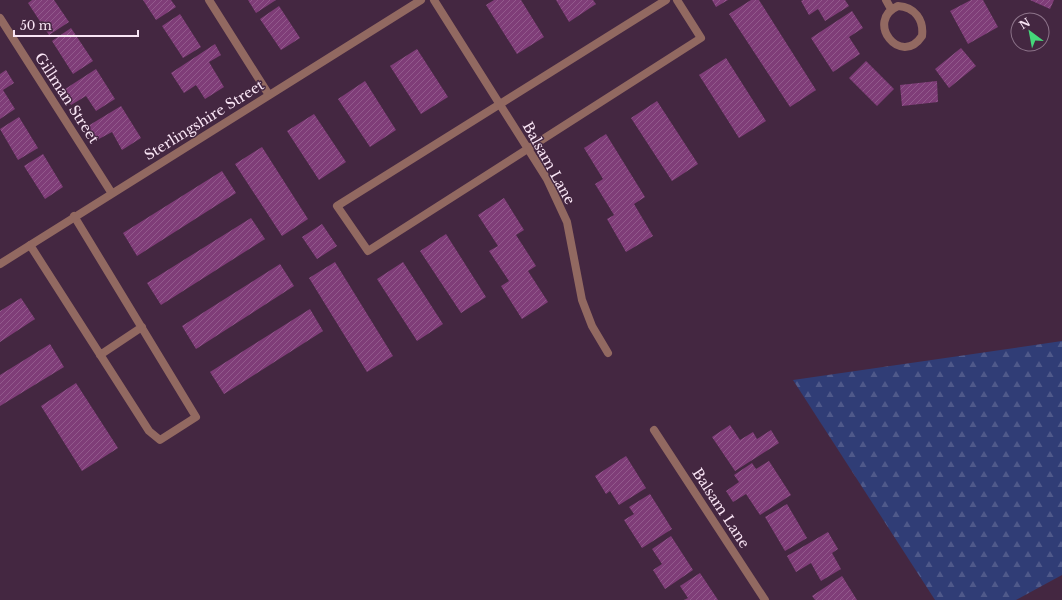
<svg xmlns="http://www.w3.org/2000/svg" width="1062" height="600" font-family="'Libre Baskerville',serif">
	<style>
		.forest { fill: url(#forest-firs) }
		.building { fill: url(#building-hatch) }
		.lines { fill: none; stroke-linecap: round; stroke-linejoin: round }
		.service { stroke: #926961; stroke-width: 8 }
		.minor { stroke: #926961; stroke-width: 8 }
		.labels { text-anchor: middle; stroke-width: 3; stroke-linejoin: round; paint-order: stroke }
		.street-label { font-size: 14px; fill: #f9e5f5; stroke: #442741 }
	</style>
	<defs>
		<pattern id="forest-firs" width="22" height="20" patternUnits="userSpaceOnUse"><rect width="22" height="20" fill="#303d76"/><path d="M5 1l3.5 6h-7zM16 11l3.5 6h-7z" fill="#4f598a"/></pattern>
		<pattern id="building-hatch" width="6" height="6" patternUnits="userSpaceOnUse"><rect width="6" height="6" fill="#7f3d78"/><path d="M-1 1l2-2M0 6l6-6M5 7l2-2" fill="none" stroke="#92598c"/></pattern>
	</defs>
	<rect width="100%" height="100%" fill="#442741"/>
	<path class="forest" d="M1062 341V575L1016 600H935L793 380Z"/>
	<path class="building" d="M32 0H54L69 22 49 35 28 3Z
		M143 0H171L176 7 156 20Z
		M248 0H276L256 13Z
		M494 0H521L544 37 517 54 486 5Z
		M556 0H593L596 4 569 22Z
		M712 0H728L716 7Z
		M751 0H759L816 90 790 107 729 14Z
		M803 0H845L849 6 825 21 818 9 809 15 801 1Z
		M971 0H983L998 27 968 44 950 11Z
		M1030 0H1054L1050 9Z
		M279 6 300 38 281 50 260 19Z
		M852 11 863 28 849 37 860 54 833 72 811 38Z
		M180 14 201 47 183 58 162 26Z
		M71 28 93 61 73 74 52 41Z
		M215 44 221 55 209 62 224 87 205 99 196 85 184 93 171 73Z
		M961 48 976 66 949 88 935 69Z
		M417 49 448 97 421 114 390 66Z
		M726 58 766 121 739 138 699 75Z
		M866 61 894 89 877 106 849 78Z
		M96 69 115 99 96 111 86 96 71 105 62 91Z
		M6 70 14 83 3 90 15 109 0 119V74Z
		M365 81 396 130 370 147 338 99Z
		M937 81 938 102 902 106 900 85Z
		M657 101 698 164 672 181 631 118Z
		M121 106 141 138 122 150 112 132 97 140 88 126Z
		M314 114 346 162 319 180 287 131Z
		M19 117 38 148 18 160 0 129Z
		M606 134 645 197 634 204 653 236 626 252 607 219 614 215 595 184 603 179 584 148Z
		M262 147 308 219 282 236 235 164Z
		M43 154 63 187 45 199 24 166Z
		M222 171 236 193 137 256 123 233Z
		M504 198 524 230 516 235 536 266 528 271 548 302 522 319 501 286 509 281 489 251 498 246 478 215Z
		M251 218 265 239 161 305 147 283Z
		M322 224 337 246 317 259 302 237Z
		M446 234 486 297 461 313 420 251Z
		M335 262 393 356 367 372 309 278Z
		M403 262 443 324 417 341 377 279Z
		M280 264 294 286 196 349 182 326Z
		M21 298 35 319 0 342V311Z
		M310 309 323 331 224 394 210 372Z
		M50 344 64 367 0 406V375Z
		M76 383 118 448 82 471 41 406Z
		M730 425 740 440 753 432 757 439 771 430 779 443 735 471 712 437Z
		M626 456 646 488 619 505 610 491 606 494 595 476Z
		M769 461 791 495 760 515 746 494 733 502 726 491 739 482 734 475 752 463 756 469Z
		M650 494 672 529 642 548 624 520 634 514 629 507Z
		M787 504 807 538 785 551 765 517Z
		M828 532 838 549 832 553 841 569 821 581 811 563 796 572 787 556Z
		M671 536 693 570 665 589 653 570 662 564 652 549Z
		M700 573 718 600H684L688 598 680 586Z
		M842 576 857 600H815L812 596Z"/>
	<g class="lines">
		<path class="service" d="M666 0 337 206 368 251 701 38 677 0
			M30 245 149 431 160 440 196 417 74 216
			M100 355 142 327"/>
		<path class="minor" d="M209 0 269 95
			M434 0 547 179 567 222 582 300 592 326 608 353
			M886 0 891 9
			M898 6C915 7 924 20 922 36 901 68 864 21 898 6Z
			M0 18 111 192
			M0 264 421 0
			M654 430 765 600"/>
	</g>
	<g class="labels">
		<g class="street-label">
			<text transform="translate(67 98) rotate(57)" y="5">Gillman Street</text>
			<text transform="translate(204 120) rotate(-32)" y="5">Sterlingshire Street</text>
			<text transform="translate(549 163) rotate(61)" y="5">Balsam Lane</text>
			<text transform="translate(721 508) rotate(57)" y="5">Balsam Lane</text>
		</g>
	</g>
	<g transform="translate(1030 32) rotate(328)"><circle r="19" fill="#442741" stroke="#8c7389"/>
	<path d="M0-3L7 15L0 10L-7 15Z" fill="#45d77a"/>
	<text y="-6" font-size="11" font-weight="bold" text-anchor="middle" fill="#f9e5f5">N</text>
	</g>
	<path d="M14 30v6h124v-6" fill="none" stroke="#f9e5f5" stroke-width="2"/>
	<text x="20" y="30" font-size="12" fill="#f9e5f5" stroke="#442741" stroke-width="3" paint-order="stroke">50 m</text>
</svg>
